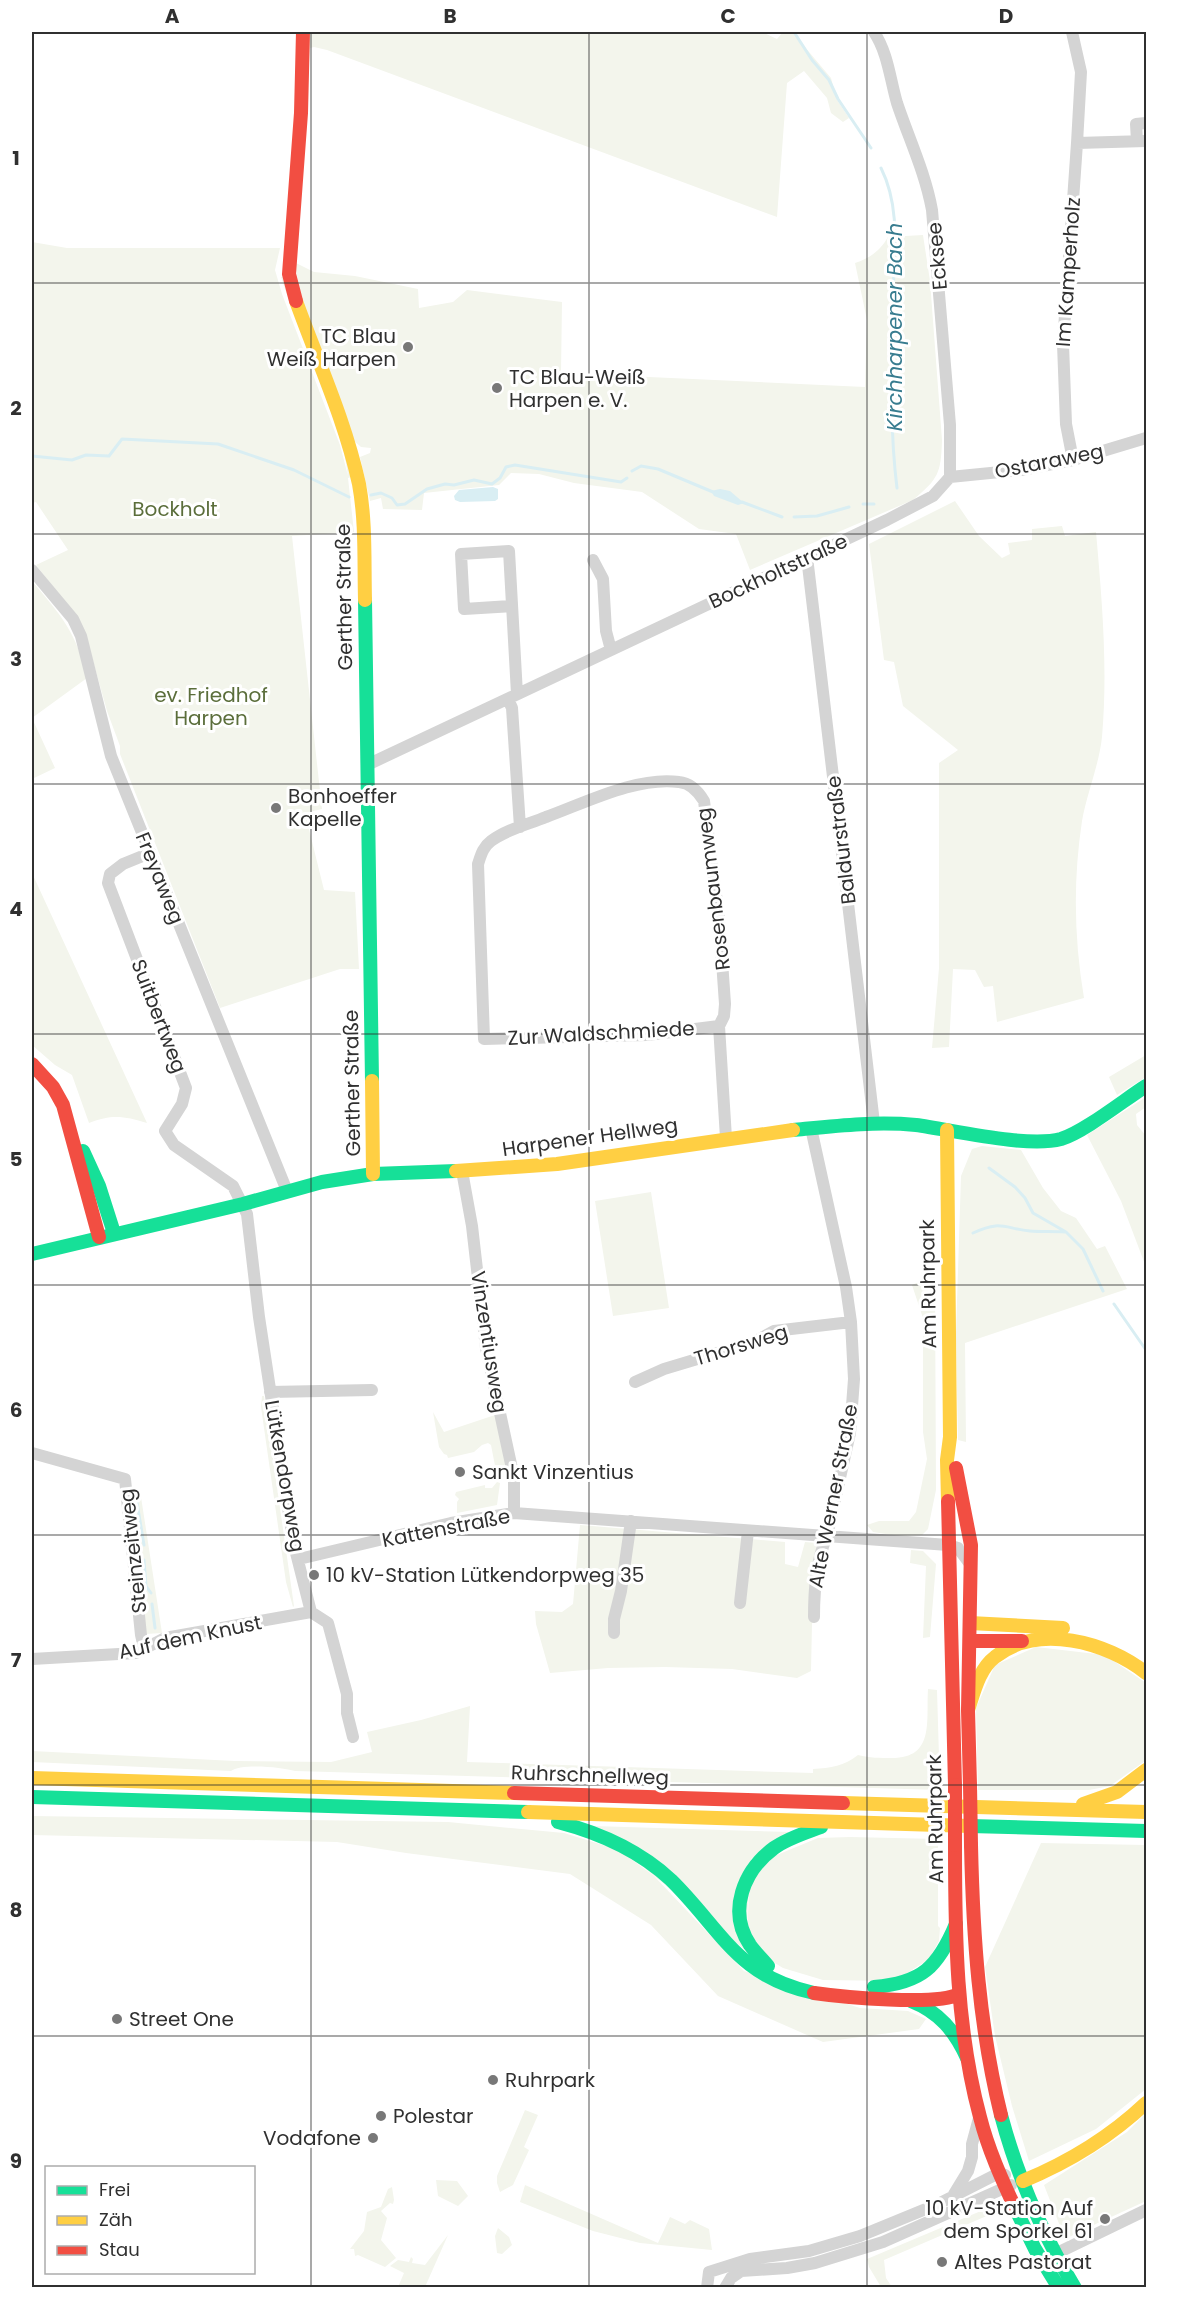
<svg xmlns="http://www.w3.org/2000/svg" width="1178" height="2319" font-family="Poppins,sans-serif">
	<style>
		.green { fill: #f3f5ec }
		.water { fill: #d9eef3 }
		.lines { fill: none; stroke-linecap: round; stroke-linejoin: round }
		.stream { stroke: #d9eef3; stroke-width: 3 }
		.street { stroke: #d4d4d4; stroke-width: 12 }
		.fast { stroke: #16e098; stroke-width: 14 }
		.slow { stroke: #ffcf43; stroke-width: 14 }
		.jam { stroke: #f24e42; stroke-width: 14 }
		.jam-bridge { stroke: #f24e42; stroke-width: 14 }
		.grid { fill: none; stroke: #303030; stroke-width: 1.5; stroke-opacity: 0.55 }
		.poi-dot { fill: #787878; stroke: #fff; stroke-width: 2 }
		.labels { text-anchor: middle; stroke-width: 6; stroke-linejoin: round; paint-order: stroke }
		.street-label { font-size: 20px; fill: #303030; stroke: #fff }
		.poi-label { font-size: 20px; fill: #303030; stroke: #fff; text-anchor: start }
		.park-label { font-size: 20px; fill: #5b6e3b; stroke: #fff }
		.water-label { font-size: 21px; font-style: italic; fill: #377c8f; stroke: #fff }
		.neatline { fill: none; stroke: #303030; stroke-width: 2 }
		.grid-label { font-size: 20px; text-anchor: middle; font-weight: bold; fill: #303030 }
	</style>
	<rect width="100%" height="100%" fill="#fff"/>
	<path class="green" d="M309 32H762L777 39 783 32 793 33 831 78 837 100 849 118 843 122 831 113 827 98 804 71 787 83 777 217 327 50 314 47 310 48 296 263 314 272 355 276 418 289 419 308 453 302 467 290 562 302 561 373 865 387 867 320 855 263C870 258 880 251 888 237L923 235 930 281 942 440C941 474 938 479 913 500L750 570 736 534 699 529 642 492 574 483 539 474 511 473 499 485 424 493 422 510 383 509 381 498 370 501 360 457 370 453 371 448 361 447 353 440 306 318 294 261Z
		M32 242 67 248H280L275 270 282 294 340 445 348 476C340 406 302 344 281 277H284L301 327 332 403 351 477 348 478 354 532 292 536 322 809 305 813 324 890 355 892 359 969H340L220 1008 120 754V746L107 711 90 650H88L77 617 36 565 68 550 36 502 32 503Z
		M955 501 979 536 1002 558 1010 554 1008 543 1032 540V529L1062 526 1065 536 1096 532C1102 600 1108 669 1102 737 1099 765 1087 793 1082 821 1073 880 1074 939 1084 998L997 1022 993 986 984 987 975 970 953 969 949 1047 932 1048 939 968V763L958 750 903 706 894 662 884 660 869 544Z
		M32 581C62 617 76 631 87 678L32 718 55 768 32 779Z
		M32 873 147 1123C124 1116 112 1114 89 1123L72 1075 55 1065 32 1045Z
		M1146 1055V1077L1117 1095 1109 1077Z
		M1146 1097V1107L1136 1114 1137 1125 1146 1136V1267L1121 1201 1087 1135Z
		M982 1146 1021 1150 1043 1188 1061 1211 1076 1218 1097 1249 1105 1246 1127 1289 965 1343 966 1442 958 1440 956 1334 961 1176 972 1149Z
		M651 1192 669 1308 613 1316 595 1201Z
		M932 1221 935 1284 936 1490 928 1529 922 1535 898 1536 873 1532 867 1525 879 1521H909L916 1512 927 1459 923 1432V1318L912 1285 923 1280 921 1268 925 1267 929 1222Z
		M262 1396H264L294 1606 293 1607 286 1582 261 1407Z
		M433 1412 444 1432 495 1415 509 1471 504 1477 497 1476 491 1445 488 1443 482 1445 474 1452 448 1458 447 1455 444 1454 439 1447Z
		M497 1482 500 1483 497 1505 457 1513V1502L459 1499 455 1495 456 1492 485 1485V1488H492Z
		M141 1497 162 1633 146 1634 132 1498Z
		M580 1525 785 1542V1564L798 1567 805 1542 817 1543 815 1623H812L811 1671 797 1678 732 1669 665 1667 608 1668 550 1673 536 1624 535 1611 562 1612 573 1604Z
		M911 1550 923 1551 936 1564 930 1637 923 1638 926 1566 910 1563Z
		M1036 1647 1105 1655 1146 1683 1145 1761 1110 1786 1089 1790H978L976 1708 995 1665Z
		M928 1689 937 1690 940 1790 295 1771C283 1767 240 1763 231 1771L32 1762V1751L235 1761 331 1762 372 1752 367 1732 421 1720 470 1706 467 1762 813 1773V1769C831 1768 844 1766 858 1755 870 1758 880 1758 892 1758 935 1758 926 1721 928 1689Z
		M32 1816 448 1822 564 1833 619 1850 654 1876 744 1971 860 2008 908 2011 926 2019 919 2029 823 2042 718 1996 651 1925 570 1874 406 1853 337 1842 32 1835Z
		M593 1826 790 1832 751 1859 745 1950Z
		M850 1837 938 1839V1926L940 1928 939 1941 929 1959 895 1981 823 1980 783 1968 765 1957 747 1927 750 1882 772 1857 818 1838Z
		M1041 1843 1146 1845V2089L1096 2129 1029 2161 1012 2106 995 2036 985 1967Z
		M525 2110 538 2115 524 2147 529 2150 513 2185 500 2192 497 2183V2176Z
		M1146 2113V2201L1109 2218 1107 2215 1101 2218 1102 2221 1065 2239 1044 2185 1127 2132Z
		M436 2180 457 2181 468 2196 458 2206 438 2196Z
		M525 2185 658 2243 670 2217 685 2224 690 2220 709 2229 712 2250 640 2243 593 2231 520 2202Z
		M392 2187 394 2200 393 2204 390 2203 381 2211 387 2218 381 2240 396 2258 385 2267 358 2255 355 2256 354 2249H350L364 2231 367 2212 381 2207 388 2189Z
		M988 2208 989 2215 884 2260 886 2278 892 2287H881L869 2267 867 2259Z
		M498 2228 509 2237 512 2245 502 2254 497 2253 495 2236Z
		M448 2235 425 2287H398L404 2273 390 2266 398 2260 409 2262 411 2257 413 2259 412 2263 425 2265Z"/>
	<path class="water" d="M493 487 498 489V499L495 501 460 502 455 500 454 496 459 490Z
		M720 489 730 491 744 503 738 505 714 496 711 491Z"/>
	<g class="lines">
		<path class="stream" d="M794 32 812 60 829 80 838 99 871 148
			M881 168C901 208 894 252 893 295 892 358 889 425 897 488
			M32 456 72 460 86 455 109 456 122 439 218 444 294 470 349 497
			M632 471 641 466 658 469 713 492
			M371 495 381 493 392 498 397 505 405 504 427 489 445 484 454 485 474 480 492 484 500 478 506 467 515 465 621 482 627 478
			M742 502 782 517
			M863 504H874
			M794 517 817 516 849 507
			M989 1168 1015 1187 1025 1198 1033 1213 1066 1232 1083 1249 1103 1291
			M973 1233C1001 1220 1003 1228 1030 1231 1041 1232 1053 1231 1065 1232
			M1114 1304 1146 1350
			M136 1497 144 1545
			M144 1560 146 1586 151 1593
			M152 1604 155 1628"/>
		<path class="street" d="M1072 32 1081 72 1077 143
			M1137 141 1136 124 1146 123
			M1073 460 1066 424 1063 344 1077 143 1146 141
			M950 477 1021 470 1073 460 1146 438
			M807 557 874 1123
			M593 560 603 579 606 631 611 650
			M32 570 73 619 81 636 111 756 287 1191
			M512 606 464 609 461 554 509 551 517 694
			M508 699 512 708 520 827
			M367 765 887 520 933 496 950 477V425L932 210C925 172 909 139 897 103 890 79 888 53 874 32
			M150 853 123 864 110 874 108 883 186 1088 182 1104 165 1131 174 1145 233 1186 247 1214 259 1317 289 1514 294 1545 311 1612 328 1623 347 1694V1713L353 1737
			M719 1026 647 1035 484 1039 478 864C481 855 483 847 491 841 507 829 529 824 546 817 585 803 637 776 679 782 691 783 698 791 704 801L719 918 725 1004 724 1016 719 1026 726 1138
			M811 1128 846 1287 851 1322 854 1379 850 1433 827 1536C816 1561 814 1589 814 1617
			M462 1171 472 1226 486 1348 514 1478V1513
			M635 1382 664 1369 754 1342 774 1331 851 1322
			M270 1392 372 1390
			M32 1453 125 1479 141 1635 144 1648
			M299 1559 451 1523 514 1513 948 1545 958 1548 970 1564
			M740 1603 748 1531
			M614 1633V1619L621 1591 631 1521
			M32 1659 136 1653 165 1638 311 1612
			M954 2194 968 2171 972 2157V2144L979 2118
			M1051 2256 1146 2210
			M707 2288 709 2272 750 2259 809 2251 860 2236 938 2204 999 2173 1005 2175
			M725 2288 731 2278 741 2271 787 2268 815 2263 883 2242 1011 2185"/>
		<path class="fast" d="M365 600 372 1081
			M793 1130C834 1126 875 1121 916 1125 953 1130 1027 1148 1061 1139 1084 1132 1124 1100 1146 1086
			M83 1151 99 1186 114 1233
			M32 1254 243 1204 322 1182 373 1174 456 1171
			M32 1797 528 1812
			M558 1822C600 1833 639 1850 671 1880 721 1929 737 1977 814 1993
			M970 1826 1146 1831
			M768 1966C762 1959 755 1952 750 1945 727 1911 744 1870 774 1848 788 1838 805 1833 821 1827
			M874 1987C922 1983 938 1967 956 1924
			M911 2001C939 2012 955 2031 967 2058
			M1001 2115C1017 2175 1043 2235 1075 2288
			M1016 2210 1035 2249 1059 2288"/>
		<path class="slow" d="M296 301C318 362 345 420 359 484 366 522 364 562 365 600
			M372 1081 373 1174
			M947 1130 950 1437 947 1460 948 1501
			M456 1171 557 1164 793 1130
			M970 1623 1063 1628
			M968 1710C974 1692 979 1669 995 1657 1038 1623 1107 1642 1146 1673
			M32 1778 514 1793
			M843 1803 1146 1812
			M1083 1804 1117 1792 1146 1770
			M528 1812 970 1826
			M1023 2181C1069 2162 1110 2137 1146 2103"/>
		<path class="jam" d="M296 301 289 274 301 113 303 32
			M32 1064 53 1087 63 1105 99 1237
			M956 1468 971 1545 968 1710 970 1785
			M948 1501 955 1785
			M970 1641H1022
			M514 1793 843 1803
			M955 1845C955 1936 956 2028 980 2117 988 2149 1002 2180 1016 2210
			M971 1845C973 1936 979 2026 1001 2115
			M814 1993C842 1997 937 2006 959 1994"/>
		<path class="jam-bridge" d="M955 1785V1845
			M970 1785 971 1845"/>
	</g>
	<path class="grid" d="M311 32V2288M589 32V2288M867 32V2288M32 283H1146M32 534H1146M32 784H1146M32 1034H1146M32 1285H1146M32 1535H1146M32 1785H1146M32 2036H1146"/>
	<g class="poi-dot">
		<circle cx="408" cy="347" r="6"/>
		<circle cx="497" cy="388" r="6"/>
		<circle cx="276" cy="808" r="6"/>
		<circle cx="460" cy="1472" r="6"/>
		<circle cx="314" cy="1575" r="6"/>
		<circle cx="117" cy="2019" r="6"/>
		<circle cx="493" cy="2080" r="6"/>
		<circle cx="381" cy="2116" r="6"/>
		<circle cx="373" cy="2138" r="6"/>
		<circle cx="1105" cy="2219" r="6"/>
		<circle cx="942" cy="2262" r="6"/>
	</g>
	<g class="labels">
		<g class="street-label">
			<text transform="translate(937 256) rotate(-95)" y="7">Ecksee</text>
			<text transform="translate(1068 272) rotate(-86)" y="7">Im Kamperholz</text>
			<text transform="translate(1049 461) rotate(-11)" y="7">Ostaraweg</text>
			<text transform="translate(778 571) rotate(-25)" y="7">Bockholtstraße</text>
			<text transform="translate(344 597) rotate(-91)" y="7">Gerther Straße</text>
			<text transform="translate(841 840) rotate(-97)" y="7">Baldurstraße</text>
			<text transform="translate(160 878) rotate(68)" y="7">Freyaweg</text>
			<text transform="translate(713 889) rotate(-97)" y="7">Rosenbaumweg</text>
			<text transform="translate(159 1016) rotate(69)" y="7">Suitbertweg</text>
			<text transform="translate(601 1033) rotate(-3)" y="7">Zur Waldschmiede</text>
			<text transform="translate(352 1083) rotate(-91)" y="7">Gerther Straße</text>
			<text transform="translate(590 1137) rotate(-8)" y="7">Harpener Hellweg</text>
			<text transform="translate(928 1284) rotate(-91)" y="7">Am Ruhrpark</text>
			<text transform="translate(489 1342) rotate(81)" y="7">Vinzentiusweg</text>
			<text transform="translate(741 1345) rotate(-17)" y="7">Thorsweg</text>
			<text transform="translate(285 1476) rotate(80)" y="7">Lütkendorpweg</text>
			<text transform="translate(833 1496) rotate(-79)" y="7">Alte Werner Straße</text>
			<text transform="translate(446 1528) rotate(-11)" y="7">Kattenstraße</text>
			<text transform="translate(133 1551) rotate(-96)" y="7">Steinzeitweg</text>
			<text transform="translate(190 1637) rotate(-12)" y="7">Auf dem Knust</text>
			<text transform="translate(590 1775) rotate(2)" y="7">Ruhrschnellweg</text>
			<text transform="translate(935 1819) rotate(-91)" y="7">Am Ruhrpark</text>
		</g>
		<g class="poi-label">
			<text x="396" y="343" text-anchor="end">TC Blau<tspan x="396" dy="23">Weiß Harpen</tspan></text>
			<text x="509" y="384">TC Blau-Weiß<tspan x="509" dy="23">Harpen e. V.</tspan></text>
			<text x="288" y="803">Bonhoeffer<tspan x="288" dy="23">Kapelle</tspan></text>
			<text x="472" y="1479">Sankt Vinzentius</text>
			<text x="326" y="1582">10 kV-Station Lütkendorpweg 35</text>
			<text x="129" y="2026">Street One</text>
			<text x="505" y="2087">Ruhrpark</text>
			<text x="393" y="2123">Polestar</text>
			<text x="361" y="2145" text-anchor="end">Vodafone</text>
			<text x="1093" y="2215" text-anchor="end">10 kV-Station Auf<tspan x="1093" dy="23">dem Sporkel 61</tspan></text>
			<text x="954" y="2269">Altes Pastorat</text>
		</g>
		<g class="park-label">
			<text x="175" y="516">Bockholt</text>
			<text x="211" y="702">ev. Friedhof<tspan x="211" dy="23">Harpen</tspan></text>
		</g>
		<g class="water-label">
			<text transform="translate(895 327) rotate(-90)" y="7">Kirchharpener Bach</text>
		</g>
	</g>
	<rect width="1178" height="2319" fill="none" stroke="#ffffff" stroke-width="66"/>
	<rect x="45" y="2166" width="210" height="108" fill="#ffffff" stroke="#acacac" stroke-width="1.5"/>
	<rect x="57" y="2186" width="30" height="9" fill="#16e098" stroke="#acacac" stroke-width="1.5"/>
	<text x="99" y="2196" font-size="18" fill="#303030">Frei</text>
	<rect x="57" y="2216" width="30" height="9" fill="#ffcf43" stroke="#acacac" stroke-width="1.5"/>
	<text x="99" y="2226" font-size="18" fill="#303030">Zäh</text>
	<rect x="57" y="2246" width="30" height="9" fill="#f24e42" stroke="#acacac" stroke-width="1.5"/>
	<text x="99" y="2256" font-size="18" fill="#303030">Stau</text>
	<rect x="33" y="33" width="1112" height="2253" class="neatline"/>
	<g class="grid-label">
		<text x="172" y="23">A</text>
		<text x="450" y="23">B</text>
		<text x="728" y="23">C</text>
		<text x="1006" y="23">D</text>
		<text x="16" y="165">1</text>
		<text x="16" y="415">2</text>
		<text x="16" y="666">3</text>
		<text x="16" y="916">4</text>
		<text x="16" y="1166">5</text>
		<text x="16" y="1417">6</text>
		<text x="16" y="1667">7</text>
		<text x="16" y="1917">8</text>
		<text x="16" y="2168">9</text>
	</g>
</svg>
